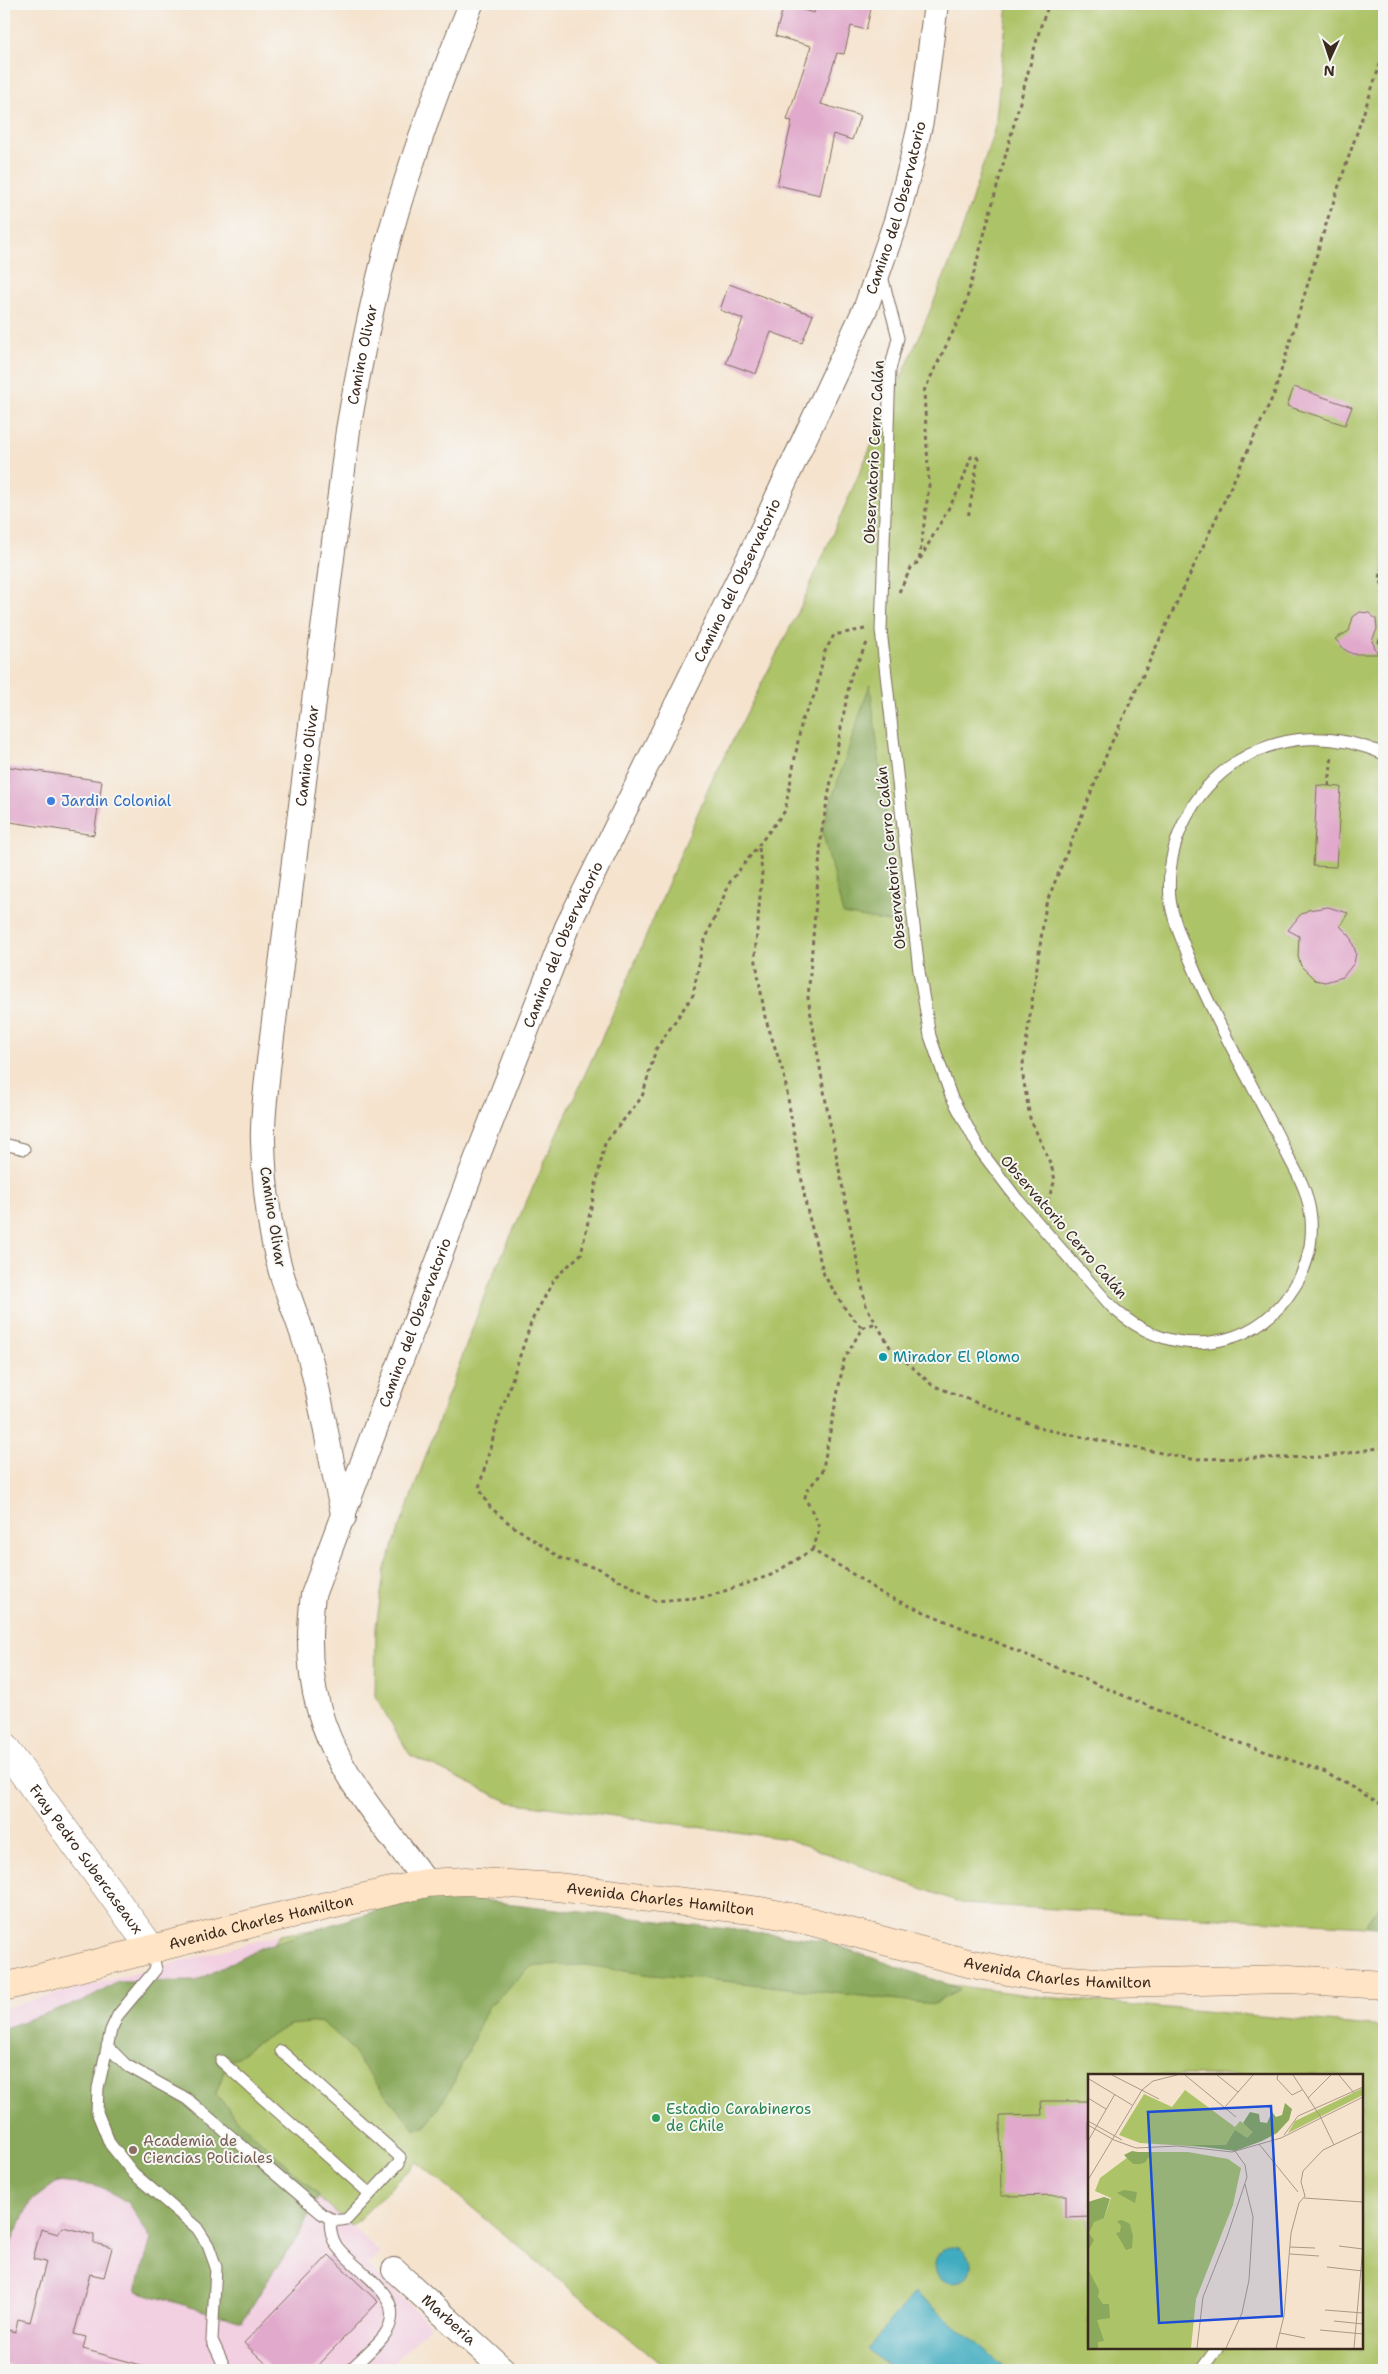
<svg xmlns="http://www.w3.org/2000/svg" width="1388" height="2374" font-family="'Shantell Sans',sans-serif">
	<style>
		.built { fill: #f2cfe1 }
		.green { fill: #adc368; stroke: #747643; fill-rule: evenodd }
		.forest { fill: #8aa95c; stroke: #626a3d }
		.water { fill: #41acc0; stroke: #3e6b6f }
		.building { fill: #e1aacc }
		.lines { fill: none; stroke-linecap: round; stroke-linejoin: round }
		.service-casing { stroke: #7c6b5c; stroke-width: 13 }
		.minor-casing { stroke: #7c6b5c; stroke-width: 26 }
		.tertiary-casing { stroke: #7c6b5c; stroke-width: 29 }
		.secondary-casing { stroke: #7c6b5c; stroke-width: 29 }
		.path { stroke: #7c6b5c; stroke-width: 3; stroke-dasharray: 4 4; stroke-linecap: butt }
		.service { stroke: #fff; stroke-width: 11 }
		.minor { stroke: #fff; stroke-width: 24 }
		.tertiary { stroke: #fff; stroke-width: 28 }
		.secondary { stroke: #ffe4c6; stroke-width: 28 }
		.shop-dot { fill: #3f7fe0; stroke: #f6f6f2; stroke-width: 2 }
		.culture-dot { fill: #0f9aa8; stroke: #f6f6f2; stroke-width: 2 }
		.leisure-dot { fill: #2e9e5b; stroke: #f6f6f2; stroke-width: 2 }
		.education-dot { fill: #8d6e63; stroke: #f6f6f2; stroke-width: 2 }
		.labels { text-anchor: middle; stroke-width: 4; stroke-linejoin: round; paint-order: stroke }
		.street-label { font-size: 15px; fill: #3b2a1e; stroke: #f6f6f2 }
		.shop-label { font-size: 15px; fill: #366cbe; stroke: #f6f6f2; text-anchor: start }
		.culture-label { font-size: 15px; fill: #0d838f; stroke: #f6f6f2; text-anchor: start }
		.leisure-label { font-size: 15px; fill: #27864d; stroke: #f6f6f2; text-anchor: start }
		.education-label { font-size: 15px; fill: #785e54; stroke: #f6f6f2; text-anchor: start }
		.inset-road { fill: none; stroke: #ab9988; stroke-width: 1 }
		.view { fill: #1d4ed8; fill-opacity: 0.15; stroke: #1d4ed8; stroke-width: 2.5 }
		.inset-edge { fill: none; stroke: #3b2a1e; stroke-width: 2.5 }
	</style>
	<rect width="100%" height="100%" fill="#f6f6f2"/>
	<filter id="ink" filterUnits="userSpaceOnUse"><feTurbulence type="fractalNoise" baseFrequency=".02" numOctaves="2"/><feDisplacementMap in="SourceGraphic" scale="10" xChannelSelector="R" yChannelSelector="G"/><feConvolveMatrix kernelMatrix="1 2 1 2 8 2 1 2 1" color-interpolation-filters="sRGB"/></filter>
	<filter id="wash" filterUnits="userSpaceOnUse"><feTurbulence type="fractalNoise" baseFrequency=".0096" numOctaves="4" result="noise"/><feDisplacementMap in="SourceGraphic" scale="20" xChannelSelector="R" yChannelSelector="G"/><feGaussianBlur stdDeviation="1.12" result="paint"/><feColorMatrix in="noise" values="0 0 0 0 0 0 0 0 0 0 0 0 0 0 0 0 0 1.4 0 .05"/><feComposite in="paint" operator="in"/></filter>
	<g filter="url(#wash)">
		<rect width="100%" height="100%" fill="#f5e3ce"/>
		<path class="built" d="M280 1935 171 2075 352 2226 381 2254 367 2265 431 2325 386 2370H4V2008Z"/>
		<path class="green" d="M1008 4H1384V1898L1366 1926 964 1904 788 1839 509 1802 410 1755 375 1696 376 1626 385 1568 489 1283 620 998 707 791 801 606 919 337 958 243 995 127Z
			M411 1914 1043 1997 1384 2027V2370H668L417 2162 352 2226 171 2074 280 1935ZM1089 2075H1362V2348H1089Z"/>
		<path class="forest" d="M870 684 899 924 843 914 822 829Z
			M428 1894 822 1940 960 1989 935 2004 696 1978 651 1975 586 1965 532 1966 488 2007 451 2088 425 2127 414 2128 374 2081 345 2041 321 2022 290 2025 257 2043 226 2065 216 2094 237 2119 319 2195 295 2242 273 2272 242 2322 136 2291 151 2239 129 2203 99 2186 57 2182 30 2202 4 2258V2028L90 1998 118 1982 196 1981 265 1946Z
			M1384 1898V1928L1366 1926Z"/>
		<path class="water" d="M935 2265a18 18 0 1 1 36 0a18 18 0 1 1-36 0Z
			M915 2292 1009 2370H893L867 2349Z"/>
		<g id="blocks">
			<path class="building" d="M816 4H849L871 9 866 30 851 26 844 54 837 53 821 104 860 116 852 140 833 134 820 195 777 185 792 121 787 120 811 46 775 36 784 5 814 13Z
				M729 284 813 315 802 343 771 332 756 374 726 363 743 319 720 310Z
				M1294 387 1352 407 1345 425 1287 406Z
				M1360 612 1369 613 1376 619 1377 629 1372 641 1378 654H1353L1345 650 1335 639 1349 631 1353 617Z
				M4 766 102 781 94 835 4 821Z
				M1317 785 1341 787 1336 867 1313 866Z
				M1328 907 1348 913 1340 926 1350 936 1356 953 1354 963 1343 977 1325 982 1315 980 1301 966 1298 957 1299 936 1288 930 1300 915 1308 910Z
				M1041 2101H1089V2217L1066 2218V2195L1001 2196 1000 2116 1042 2115Z
				M63 2227 94 2235V2243L112 2248 104 2277 90 2274 74 2334 86 2337 83 2349 141 2365V2370H12L13 2366 4 2363V2329L15 2332 18 2319 30 2322 46 2262 33 2259 41 2229 58 2234Z
				M329 2255 378 2302 313 2370H273L244 2343Z"/>
		</g>
	</g>
	<g filter="url(#ink)">
		<use href="#blocks" fill-opacity="0" stroke="#7c6b5c" stroke-width="1"/>
		<g class="lines">
			<g class="service-casing">
				<path id="service" d="M882 276 898 338 890 370 881 630 919 971 930 1036 951 1096 980 1150 1017 1199 1112 1307C1144 1336 1183 1350 1226 1339 1254 1332 1278 1313 1293 1289 1311 1263 1316 1228 1307 1198 1303 1181 1292 1165 1285 1150 1254 1087 1218 1027 1191 962 1183 942 1173 922 1170 899 1165 844 1192 790 1238 761 1284 732 1336 733 1384 754
					M4 1144 24 1149
					M151 1948 156 1969 118 2015 111 2030 98 2088 97 2112 110 2144 134 2174 197 2228 208 2245 216 2267 212 2340 226 2370
					M107 2046 126 2065 187 2099 321 2213C330 2219 336 2222 347 2219L399 2163 400 2157 281 2051
					M221 2061 370 2194
					M330 2219C330 2228 331 2237 336 2245 354 2272 414 2297 383 2337 373 2349 361 2359 350 2370
					M1201 2370 1217 2348"/>
			</g>
			<g class="minor-casing">
				<g id="minor">
					<path id="s1" d="M344 1517C331 1465 324 1413 311 1362 303 1331 290 1302 281 1272 269 1230 264 1185 263 1141 262 1118 266 1093 268 1069L348 430C361 355 376 280 398 207 419 138 444 71 471 4"/>
					<path id="s2" d="M427 1883C352 1784 296 1729 313 1595L471 1173 567 927 748 560 866 307 896 221 909 172 921 121 936 4"/>
					<path id="s3" d="M394 2270 504 2370"/>
				</g>
			</g>
			<g class="tertiary-casing">
				<g id="tertiary">
					<path id="s4" d="M4 1747 151 1948"/>
				</g>
			</g>
			<g class="secondary-casing">
				<g id="secondary">
					<path id="s5" d="M4 1987 265 1920 427 1883 465 1881 557 1887 760 1911 805 1920 968 1963 1043 1978 1111 1983 1289 1979 1384 1985"/>
				</g>
			</g>
			<path class="path" d="M1384 558 1380 578 1384 589
				M920 559 960 488 971 457 976 456 978 459 968 518
				M899 592 912 566 919 562 929 486 924 391 964 309 1040 28 1049 4
				M865 629 834 635 824 653 816 692 802 720 785 811 730 882 702 947 693 995 656 1049 642 1097 605 1143 581 1254 555 1278 532 1320 497 1424 479 1488 490 1507 510 1524 562 1559 600 1569 655 1601 707 1597 771 1575 812 1550 845 1569 884 1595 1222 1737 1326 1772 1379 1803 1384 1801
				M1384 632 1379 642 1384 651
				M867 643 851 675 822 829 808 998 827 1108 866 1306 890 1347 932 1385 1043 1429 1191 1459 1324 1457 1384 1447
				M1329 786 1332 754
				M1381 818 1384 777
				M759 848 762 872 755 956 765 1017 784 1075 806 1205 824 1275 846 1310 862 1328
				M1045 1209 1055 1180 1051 1165 1030 1118 1022 1071 1046 904 1110 746 1274 394 1328 218 1384 53
				M812 1550C824 1523 818 1524 805 1498L806 1491 822 1473 844 1360 862 1328 876 1323"/>
			<use href="#service" class="service"/>
			<use href="#minor" class="minor"/>
			<use href="#tertiary" class="tertiary"/>
			<use href="#secondary" class="secondary"/>
		</g>
	</g>
	<circle class="shop-dot" cx="51" cy="801" r="5"/>
	<circle class="culture-dot" cx="883" cy="1357" r="5"/>
	<circle class="leisure-dot" cx="656" cy="2118" r="5"/>
	<circle class="education-dot" cx="133" cy="2150" r="5"/>
	<g class="labels">
		<g class="street-label">
			<text dy="5" stroke="none"><textPath href="#s2" startOffset="1828">Camino del Observatorio</textPath></text>
			<text dy="5" stroke="none"><textPath href="#s1" startOffset="1179">Camino Olivar</textPath></text>
			<text transform="translate(874 452) rotate(-87)" y="5">Observatorio Cerro Calán</text>
			<text dy="5" stroke="none"><textPath href="#s2" startOffset="1422">Camino del Observatorio</textPath></text>
			<text dy="5" stroke="none"><textPath href="#s1" startOffset="774">Camino Olivar</textPath></text>
			<text transform="translate(891 858) rotate(-96)" y="5">Observatorio Cerro Calán</text>
			<text dy="5" stroke="none"><textPath href="#s2" startOffset="1018">Camino del Observatorio</textPath></text>
			<text transform="translate(273 1217) rotate(81)" y="5">Camino Olivar</text>
			<text transform="translate(1064 1227) rotate(49)" y="5">Observatorio Cerro Calán</text>
			<text dy="5" stroke="none"><textPath href="#s2" startOffset="612">Camino del Observatorio</textPath></text>
			<text dy="5" stroke="none"><textPath href="#s4" startOffset="139">Fray Pedro Subercaseaux</textPath></text>
			<text dy="5" stroke="none"><textPath href="#s5" startOffset="670">Avenida Charles Hamilton</textPath></text>
			<text dy="5" stroke="none"><textPath href="#s5" startOffset="265">Avenida Charles Hamilton</textPath></text>
			<text dy="5" stroke="none"><textPath href="#s5" startOffset="1075">Avenida Charles Hamilton</textPath></text>
			<text dy="5" stroke="none"><textPath href="#s3" startOffset="74">Marberia</textPath></text>
		</g>
		<g class="shop-label">
			<text x="61" y="806">Jardin Colonial</text>
		</g>
		<g class="culture-label">
			<text x="893" y="1362">Mirador El Plomo</text>
		</g>
		<g class="leisure-label">
			<text x="666" y="2114">Estadio Carabineros<tspan x="666" dy="17">de Chile</tspan></text>
		</g>
		<g class="education-label">
			<text x="143" y="2146">Academia de<tspan x="143" dy="17">Ciencias Policiales</tspan></text>
		</g>
	</g>
	<g transform="translate(1088 2074)">
		<rect width="275" height="275" fill="#f5e3ce"/>
		<path d="M275 14V21L200 59 207 47ZM97 16 147 53 152 47 169 59 149 75 52 69 31 61 56 20 84 33ZM64 78H100L140 85 153 94 145 131 108 225 103 274H0V138L16 144 23 124 7 117 12 104 40 83 45 90 58 88Z" fill="#adc368"/>
		<path d="M197 29 204 35 201 46 189 59 174 67 147 77 100 71H138L147 56 159 64 165 58 155 49 162 38 171 40 172 48 179 49 184 38 188 43 194 41ZM44 77 50 78H64L58 88 53 90H45L36 81ZM36 116 49 118 47 129 29 119ZM16 123 22 125 16 144 6 148 1 159 6 166 0 177V128ZM34 146 42 150 45 162 44 174 38 176 28 159 32 158 33 152 29 147ZM0 195 11 216 10 223 15 230H21L22 244 9 246 16 267 10 268V274H0Z" fill="#8aa95c"/>
		<path class="inset-road" d="M24 1 71 25M97 1 148 43M129 1 150 18M190 1 189 5 204 21 214 16M205 1 232 42 246 71M251 1 266 19M1 5 44 31M0 24 18 35M220 24 243 1M137 33 165 1M0 47 34 66M0 51 26 66 48 74 90 72 144 78 193 64 275 23M196 61 210 42 275 13M0 67 27 20M171 70 210 118M0 106 54 16 65 7 89 1M216 124 275 128M251 172 275 175M202 173 227 174M202 180 231 182M239 193 275 197M237 236 275 239M246 247 275 250M232 256 275 260M192 259 217 264M109 274 115 223 139 163 159 103 157 91 147 77M138 274 154 239 161 206 165 143 157 110M188 274 196 242 203 159 211 129 217 122 213 108 215 97 235 76 275 57M266 274 275 172"/>
		<path class="view" d="M183 32 194 242 71 249 60 38Z"/>
		<rect width="275" height="275" class="inset-edge"/>
	</g>
	<rect width="1388" height="2374" fill="none" stroke="#f6f6f2" stroke-width="20"/>
	<g transform="translate(1330 58) rotate(183)" stroke="#f6f6f2" stroke-width="4" paint-order="stroke">
	<path d="M0-4L9 19L0 12L-9 19Z" fill="#3b2a1e"/>
	<text y="-8" font-size="14" font-weight="bold" text-anchor="middle" fill="#3b2a1e">N</text>
	</g>
</svg>
